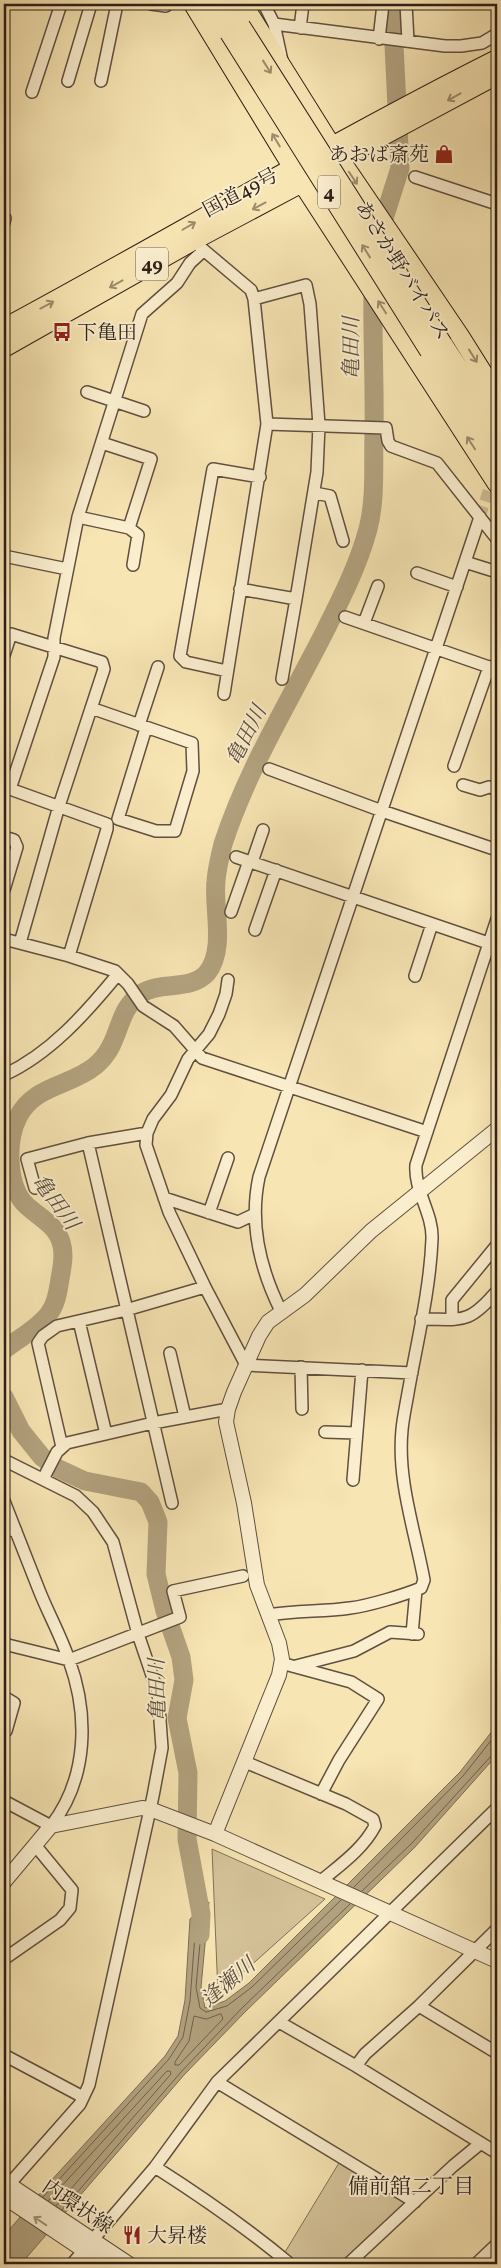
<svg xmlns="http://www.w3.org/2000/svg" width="501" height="2268" font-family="Vollkorn,'Noto Serif JP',serif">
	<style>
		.green { fill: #d5c399; stroke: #817158 }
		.water { fill: #b2a27e; stroke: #7d6e55 }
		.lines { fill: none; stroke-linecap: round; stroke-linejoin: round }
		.shore { stroke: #70604b; stroke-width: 1 }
		.river { stroke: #b2a27e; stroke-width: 19 }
		.minor-tunnel { stroke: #cfbd94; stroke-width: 11; stroke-dasharray: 11 5.5; stroke-linecap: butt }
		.minor-casing { stroke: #60503f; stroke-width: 14 }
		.tertiary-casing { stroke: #60503f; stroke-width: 16 }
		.trunk-casing { stroke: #2d1f18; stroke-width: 20 }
		.minor { stroke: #faeece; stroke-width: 11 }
		.tertiary { stroke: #faeece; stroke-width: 14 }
		.trunk { stroke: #f7e5b3; stroke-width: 18 }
		.trunk-bridge-casing { stroke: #2d1f18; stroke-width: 20; stroke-linecap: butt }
		.trunk-bridge { stroke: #f7e5b3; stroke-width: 18 }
		.oneway { stroke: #9c8c6d }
		.oneway2 { stroke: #9e917c }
		.labels { text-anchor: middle; stroke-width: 4; stroke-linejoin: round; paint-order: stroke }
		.shield { fill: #faeece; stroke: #6a5d4f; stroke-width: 1 }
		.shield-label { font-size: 19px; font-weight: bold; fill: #2d1f18 }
		.poi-label { font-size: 20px; fill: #2d1f18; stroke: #faeece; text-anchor: start }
		.street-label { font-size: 20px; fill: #2d1f18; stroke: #faeece }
		.water-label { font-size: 21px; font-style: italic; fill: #5c4d3c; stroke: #faeece }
		.neighbourhood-label { font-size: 21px; fill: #2d1f18; stroke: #faeece }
	</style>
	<rect width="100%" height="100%" fill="#f7e5b3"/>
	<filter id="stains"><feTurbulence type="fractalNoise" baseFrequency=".004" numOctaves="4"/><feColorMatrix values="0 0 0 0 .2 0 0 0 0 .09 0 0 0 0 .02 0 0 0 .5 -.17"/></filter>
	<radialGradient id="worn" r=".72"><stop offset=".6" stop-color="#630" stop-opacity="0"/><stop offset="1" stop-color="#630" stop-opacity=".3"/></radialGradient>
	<path class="green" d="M212 1849 325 1899 218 1995V1994Z
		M342 2158 415 2202 348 2264H290L282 2257Z"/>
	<path class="water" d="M497 1725V1755L415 1847 245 2012 184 2075 21 2264H4V2236L48 2184 165 2056 178 2036 185 2000 190 1919 209 1902 201 1987 205 2008 225 2001 249 1983 460 1772Z"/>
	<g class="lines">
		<path class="shore" d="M354 1887 463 1776 497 1733
			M362 1891 412 1843 492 1755 497 1753
			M221 2014 223 2019 179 2065H175V2062L189 2041 194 2016 206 2019Z
			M43 2197 169 2059 183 2037 190 2001 196 1921 199 1918 202 1921 196 1987 200 2008 206 2012 227 2006 252 1987 341 1900
			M48 2201 167 2071H170L171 2074 56 2206
			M62 2210 181 2072 242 2008 350 1904"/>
		<path class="river" d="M379 234 400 168 392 4
			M4 1350C19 1338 36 1330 48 1315 56 1305 58 1292 60 1279 62 1267 65 1254 61 1242 56 1225 39 1217 27 1206 6 1187 6 1141 18 1117 34 1085 71 1086 95 1066 123 1043 114 1011 142 993 161 981 191 991 207 973 226 949 213 909 216 881 217 868 220 856 223 844 247 770 289 702 324 633 341 599 358 566 368 529 376 498 373 466 374 435 375 384 372 334 373 283
			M4 1397 21 1431 42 1457 57 1468 85 1481 141 1492 150 1502 158 1522 156 1574 165 1611 181 1657 184 1680 177 1718 188 1773 187 1839 201 1914 200 1935"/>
		<path class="minor-tunnel" d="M480 517 497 463"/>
		<g class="minor-casing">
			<path id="minor" d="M151 4 166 6
				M264 4 274 24 445 46H461L482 43 497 34
				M406 4 408 41
				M274 24 282 61
				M300 28 303 4
				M379 39 383 4
				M68 81 91 4
				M101 81 117 4
				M32 92 61 4
				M415 177 497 204
				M4 218H5L4 223
				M200 247 251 290 254 299 267 424 224 694
				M87 392 144 411
				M267 424 386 428 388 441 391 446 437 463 497 539
				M315 493 330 496 343 541
				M78 517 129 528 151 459 102 443
				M129 528 138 535 133 565
				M4 556 67 569
				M465 562 497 572
				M417 573 457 587
				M240 589 296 599 317 472 319 425 310 304 306 285 254 299
				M345 617 489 667 497 666
				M364 623 378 586
				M4 655 11 634 102 662 104 669 59 806 20 943
				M227 671 186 662 180 656 213 469 260 477
				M282 679 296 599
				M91 708 192 743 193 771 175 831H156L118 819 146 728
				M139 725 158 667
				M454 766 489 667
				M269 769 382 811 497 850
				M463 785 480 790 489 787 497 789
				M4 837 14 840 17 847 4 890
				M236 857 497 946
				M252 862 263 830
				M231 912 249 861
				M255 930 276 870
				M4 939 69 956 115 971 128 984 143 1006 174 1026 202 1058 427 1132
				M69 956 107 829V824L10 789 54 657V638L78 517 142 314 177 283 190 263 203 251
				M415 976 432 924
				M228 980 226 994 219 1014 209 1034 188 1059 171 1095 153 1119 147 1133 146 1145 169 1212 205 1287 246 1365 412 1373
				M4 1075C50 1054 86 1013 118 974
				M88 1143 172 1503
				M35 1188 27 1159 88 1143 147 1133
				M164 1198 238 1222 255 1214
				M209 1213 228 1158
				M281 1311C260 1269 249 1224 259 1177L480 517
				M421 1319C463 1319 468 1325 497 1291
				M452 1319V1300L497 1245
				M79 1321 106 1434
				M170 1353 185 1417
				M301 1367 302 1409
				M325 1432 357 1433
				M62 1447 38 1343 43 1336 57 1326 126 1310 205 1287
				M4 1460 76 1496 93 1512 113 1542 138 1634 158 1693 162 1748 153 1796 89 2085 80 2104 4 2190
				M43 1479 57 1452 67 1443 153 1423 228 1409
				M353 1480 362 1370
				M4 1501C16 1531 27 1560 39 1590 48 1613 61 1636 69 1660 89 1715 88 1778 51 1826L4 1801
				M4 1529 16 1531
				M269 1615C296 1610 323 1612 350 1608 368 1606 404 1595 421 1588L424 1580C415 1531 397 1480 402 1430 403 1418 406 1405 408 1393 417 1342 430 1290 432 1239 433 1213 414 1191 416 1165L497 919
				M412 1634 416 1590
				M4 1644 69 1660 180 1617 173 1591 243 1576
				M281 1663 351 1682 378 1699 339 1760 321 1794
				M296 1666 354 1651 390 1632 418 1634
				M4 1697 14 1703 6 1731
				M245 1762 346 1804 373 1819 375 1826C363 1849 340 1865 321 1881
				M4 1959 60 1920 70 1908 72 1890 35 1845
				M419 2006 497 2053
				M279 2022 356 2066 497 2153
				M4 2055 83 2097
				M356 2066 365 2054 419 2006 497 1929
				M217 2082 415 2202
				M155 2167C202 2197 247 2228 290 2264
				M72 2264 155 2167 217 2082 497 1808
				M348 2264 453 2166 481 2143
				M476 2264 497 2244"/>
		</g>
		<g class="tertiary-casing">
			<path id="tertiary" d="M215 1834 279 1675 282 1659 279 1643 257 1585 244 1503 226 1422 228 1409 234 1392 259 1336 268 1322 305 1295 371 1231 497 1129
				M4 1882 51 1826 142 1808 150 1809 215 1834 497 1961
				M4 2181 129 2264
				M4 2197 104 2264"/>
		</g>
		<g class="trunk-casing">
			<path id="trunk" d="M193 4 302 183 497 484
				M210 4 229 33
				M227 4 241 26
				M243 4 340 159 460 336 497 395
				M4 328C169 239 330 143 497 59
				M443 344 497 426
				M4 348 195 240 302 183 340 159 497 75
				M429 351 497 456"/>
		</g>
		<use href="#minor" class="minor"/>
		<use href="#tertiary" class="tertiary"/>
		<use href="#trunk" class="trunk"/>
		<g class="trunk-bridge-casing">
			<path id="trunk-bridge" d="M241 26 443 344
				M229 33 429 351"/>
		</g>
		<use href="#trunk-bridge" class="trunk-bridge"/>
	</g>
	<defs><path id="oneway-shaft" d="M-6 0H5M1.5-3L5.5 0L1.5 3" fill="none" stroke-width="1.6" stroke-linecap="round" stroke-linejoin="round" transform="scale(1.25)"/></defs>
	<g class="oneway">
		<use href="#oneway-shaft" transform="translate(267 67) rotate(58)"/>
		<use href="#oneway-shaft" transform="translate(454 97) rotate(151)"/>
		<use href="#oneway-shaft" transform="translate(276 140) rotate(-121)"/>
		<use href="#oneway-shaft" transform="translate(353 178) rotate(56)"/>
		<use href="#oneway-shaft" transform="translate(259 206) rotate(152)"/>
		<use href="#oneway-shaft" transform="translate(189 226) rotate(-30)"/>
		<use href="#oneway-shaft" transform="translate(366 251) rotate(-122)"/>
		<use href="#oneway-shaft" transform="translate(116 284) rotate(151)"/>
		<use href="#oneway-shaft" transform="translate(47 305) rotate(-28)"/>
		<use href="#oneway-shaft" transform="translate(382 307) rotate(-123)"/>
		<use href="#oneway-shaft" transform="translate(473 356) rotate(58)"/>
		<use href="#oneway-shaft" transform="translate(471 443) rotate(-123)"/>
	</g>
	<use class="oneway2" href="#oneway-shaft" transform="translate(40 2221) rotate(-146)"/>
	<defs>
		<g id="shop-bare" transform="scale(1.5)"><path d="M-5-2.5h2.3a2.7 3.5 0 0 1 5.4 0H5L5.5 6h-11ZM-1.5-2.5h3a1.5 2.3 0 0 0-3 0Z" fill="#8f2418" stroke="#faeece" stroke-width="2.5" paint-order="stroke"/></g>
		<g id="bus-bare" transform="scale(1.5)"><path d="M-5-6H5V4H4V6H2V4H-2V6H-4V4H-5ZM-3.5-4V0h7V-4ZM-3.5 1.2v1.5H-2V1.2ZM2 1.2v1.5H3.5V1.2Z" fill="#8f2418" stroke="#faeece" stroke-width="2.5" paint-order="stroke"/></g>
		<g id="restaurant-bare" transform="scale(1.5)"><path d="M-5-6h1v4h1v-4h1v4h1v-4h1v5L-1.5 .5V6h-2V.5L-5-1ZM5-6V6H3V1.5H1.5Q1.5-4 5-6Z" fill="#8f2418" stroke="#faeece" stroke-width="2.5" paint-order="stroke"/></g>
	</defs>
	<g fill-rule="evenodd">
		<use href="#shop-bare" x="444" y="154"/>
		<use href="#bus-bare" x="62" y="332"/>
		<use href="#restaurant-bare" x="132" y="2235"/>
	</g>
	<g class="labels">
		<g class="shield">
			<rect x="318" y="175.5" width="22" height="33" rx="4"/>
			<rect x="136" y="247.5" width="32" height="33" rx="4"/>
		</g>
		<g class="shield-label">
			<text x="329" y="199">4</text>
			<text x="152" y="271">49</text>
		</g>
		<g class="poi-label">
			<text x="429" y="161" text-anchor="end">あおば斎苑</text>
			<text x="77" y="339">下亀田</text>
			<text x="147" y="2242">大昇楼</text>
		</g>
		<g class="street-label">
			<text transform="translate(240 192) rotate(-28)" y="7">国道49号</text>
			<text transform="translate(403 270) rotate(58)" y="7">あさか野バイパス</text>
			<text transform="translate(78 2206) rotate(34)" y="7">内環状線</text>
		</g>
		<g class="water-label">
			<text transform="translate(351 348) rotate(-90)" y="7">亀田川</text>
			<text transform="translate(246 735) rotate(-63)" y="7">亀田川</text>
			<text transform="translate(56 1202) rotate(54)" y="7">亀田川</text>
			<text transform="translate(157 1690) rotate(-91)" y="7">亀田川</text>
			<text transform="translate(228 1982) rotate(-40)" y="7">逢瀬川</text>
		</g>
		<g class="neighbourhood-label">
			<text x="411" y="2193">備前舘二丁目</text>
		</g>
	</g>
	<rect width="501" height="2268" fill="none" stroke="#f7e5b3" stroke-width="20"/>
	<rect x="5" y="5" width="491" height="2258" fill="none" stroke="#2d1f18" stroke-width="2.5"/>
	<rect x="10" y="10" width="481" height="2248" fill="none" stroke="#2d1f18"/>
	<rect width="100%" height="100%" filter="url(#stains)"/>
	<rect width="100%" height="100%" fill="url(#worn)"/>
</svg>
